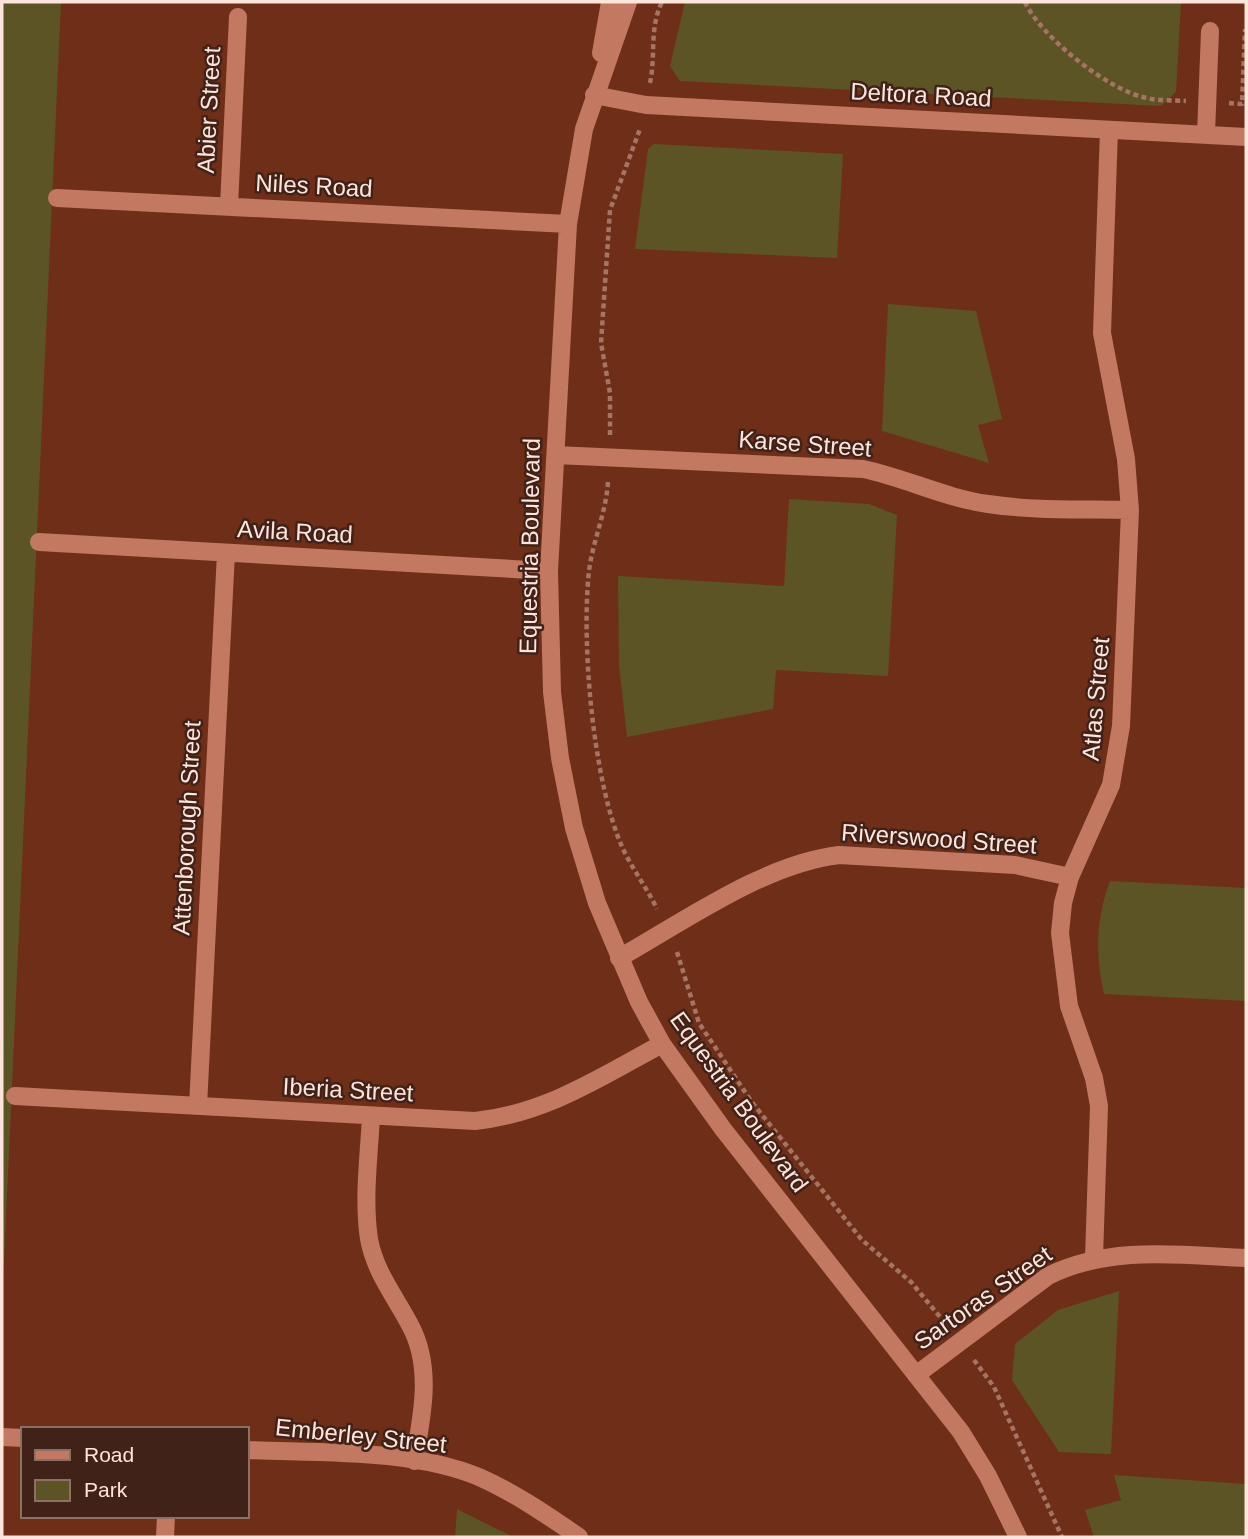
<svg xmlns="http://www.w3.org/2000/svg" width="1248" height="1539" font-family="Arial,sans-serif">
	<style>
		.green { fill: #5d5425 }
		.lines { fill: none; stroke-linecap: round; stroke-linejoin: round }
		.path { stroke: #a57463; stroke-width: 4.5; stroke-dasharray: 5 3.5; stroke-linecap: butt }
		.minor { stroke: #c27861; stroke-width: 18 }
		.labels { text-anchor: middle; stroke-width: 5; stroke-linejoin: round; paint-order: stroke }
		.street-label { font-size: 24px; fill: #fde4dc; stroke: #402218 }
	</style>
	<rect width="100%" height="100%" fill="#6f2e18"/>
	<path class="green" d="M2 2H61L2 1306Z
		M685 2H1181L1176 92 1161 106 680 81 670 66Z
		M654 144 843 154 837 258 635 249 648 149Z
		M888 304 976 311 1002 419 978 425 989 463 882 431Z
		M789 499 869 504 897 515 888 676 776 670 773 709 627 737 619 665 618 576 784 586Z
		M1110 881 1246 888V1001L1104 994C1095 955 1096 918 1110 881Z
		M1119 1291 1111 1454 1059 1452 1012 1380 1015 1344 1058 1310Z
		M1114 1475 1246 1484V1537H1094L1085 1510 1121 1500Z
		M457 1509 513 1537H455Z"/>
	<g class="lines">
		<path class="path" d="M1025 2C1041 37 1109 91 1147 98 1159 101 1173 100 1186 101
			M650 83C656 55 649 28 662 2
			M1229 103 1242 104 1245 29
			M610 435V393L601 343 610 210 640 129
			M608 482C606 513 593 540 589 571 581 643 593 783 623 849 633 870 647 888 657 909
			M677 952 699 1023 751 1101 862 1240 911 1282 945 1323
			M974 1360 994 1387 1062 1537"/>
		<path class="minor" d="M628 2 584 129 568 224 549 571 552 692 560 758 574 828 597 903 639 1002 662 1044 723 1129 961 1432 988 1476 1018 1537
			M601 53 610 2
			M594 95 646 105 1246 137
			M1206 134 1210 31
			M57 198 568 224
			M229 206 238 17
			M556 455 863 469C906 478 945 498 988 504 1035 511 1083 509 1130 510
			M39 542 549 571
			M619 958C685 921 764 864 839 855L1015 865 1070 877
			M15 1096 475 1121C545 1114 601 1077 662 1044
			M198 1106 226 553
			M371 1116C369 1156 363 1199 369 1239 375 1272 395 1296 410 1325 433 1367 422 1417 414 1461
			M1094 1258 1099 1106 1094 1078 1069 1006 1060 933 1063 903 1070 877 1111 785 1121 726 1130 510 1126 459 1102 333 1109 130
			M916 1375 1048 1276C1110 1245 1179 1255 1246 1258
			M2 1437 23 1438
			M247 1450C319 1453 412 1449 479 1477 515 1493 547 1515 579 1537
			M165 1537 166 1516"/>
	</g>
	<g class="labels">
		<g class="street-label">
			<text transform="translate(921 95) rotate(3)" y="8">Deltora Road</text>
			<text transform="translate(209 110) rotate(-87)" y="8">Abier Street</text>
			<text transform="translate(314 186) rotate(3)" y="8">Niles Road</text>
			<text transform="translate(805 444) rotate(4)" y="8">Karse Street</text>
			<text transform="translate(295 532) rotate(3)" y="8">Avila Road</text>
			<text transform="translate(530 546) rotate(-89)" y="8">Equestria Boulevard</text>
			<text transform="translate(1096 699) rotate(-85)" y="8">Atlas Street</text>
			<text transform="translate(187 828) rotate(-87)" y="8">Attenborough Street</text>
			<text transform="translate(939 839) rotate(4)" y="8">Riverswood Street</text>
			<text transform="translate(348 1090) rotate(3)" y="8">Iberia Street</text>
			<text transform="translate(739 1102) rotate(54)" y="8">Equestria Boulevard</text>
			<text transform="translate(983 1298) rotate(-35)" y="8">Sartoras Street</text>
			<text transform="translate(361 1436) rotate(6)" y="8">Emberley Street</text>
		</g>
	</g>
	<rect width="1248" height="1539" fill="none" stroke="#fde4dc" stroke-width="7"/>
	<rect x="21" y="1427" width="228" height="91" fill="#402218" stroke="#8c7066" stroke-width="2"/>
	<rect x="35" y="1450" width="35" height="10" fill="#c27861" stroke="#8c7066" stroke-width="2"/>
	<text x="84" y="1462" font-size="21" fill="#fde4dc">Road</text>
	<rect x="35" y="1480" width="35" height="21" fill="#5d5425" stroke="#8c7066" stroke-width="2"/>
	<text x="84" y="1497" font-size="21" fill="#fde4dc">Park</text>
</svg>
